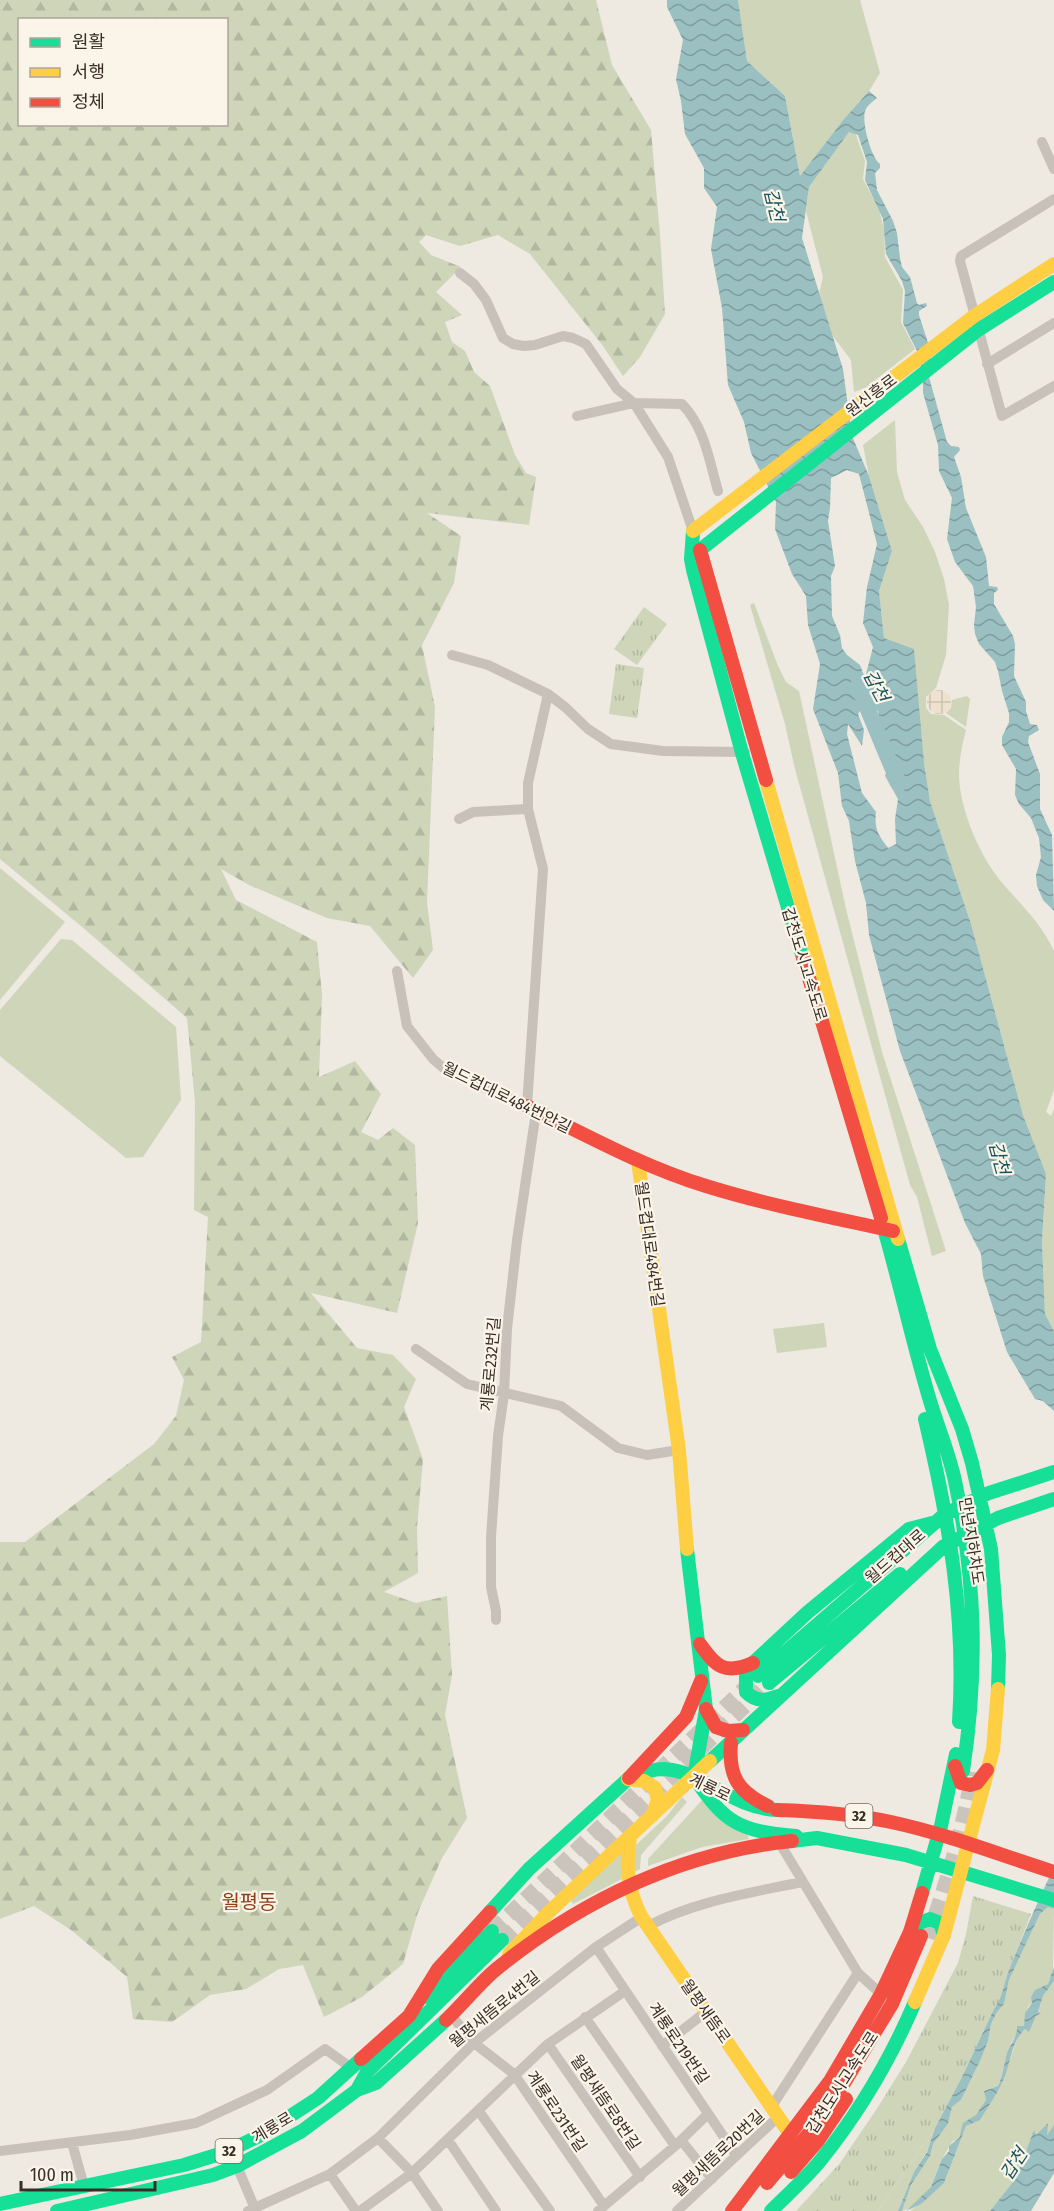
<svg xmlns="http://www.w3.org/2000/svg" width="1054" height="2211" font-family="'Fira Sans Condensed','Noto Sans KR',sans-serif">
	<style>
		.green { fill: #ced5b9 }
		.forest { fill: url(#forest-firs); fill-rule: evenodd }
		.park { fill: url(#park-tufts) }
		.plaza { fill: url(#plaza-grid) }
		.water { fill: url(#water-waves); fill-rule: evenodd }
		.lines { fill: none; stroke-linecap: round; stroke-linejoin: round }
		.river { stroke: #9bc0c2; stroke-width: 16 }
		.secondary-tunnel { stroke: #cac4bc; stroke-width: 15; stroke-dasharray: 15 8; stroke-linecap: butt }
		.primary-tunnel { stroke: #cac4bc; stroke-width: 16; stroke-dasharray: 16 8; stroke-linecap: butt }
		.street { stroke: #c8c1ba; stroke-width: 10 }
		.fast { stroke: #16e098; stroke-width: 14 }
		.slow { stroke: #ffcf43; stroke-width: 14 }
		.jam { stroke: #f24e42; stroke-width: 14 }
		.labels { text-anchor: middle; stroke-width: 4.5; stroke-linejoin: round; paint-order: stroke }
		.shield { fill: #fbf4e8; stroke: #736961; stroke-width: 1.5 }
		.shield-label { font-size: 15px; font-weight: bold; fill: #392e27 }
		.street-label { font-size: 16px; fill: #392e27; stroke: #fbf4e8 }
		.water-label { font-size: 18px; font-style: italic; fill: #18565f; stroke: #fbf4e8 }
		.quarter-label { font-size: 20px; fill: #903c18; stroke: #fbf4e8 }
	</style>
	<defs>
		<pattern id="forest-firs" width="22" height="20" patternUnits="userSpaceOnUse" patternTransform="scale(1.5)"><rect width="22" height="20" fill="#ced5b9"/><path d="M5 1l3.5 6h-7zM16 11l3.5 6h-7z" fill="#b2b79f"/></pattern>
		<pattern id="park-tufts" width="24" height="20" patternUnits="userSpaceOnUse" patternTransform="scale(1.5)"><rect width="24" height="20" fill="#ced5b9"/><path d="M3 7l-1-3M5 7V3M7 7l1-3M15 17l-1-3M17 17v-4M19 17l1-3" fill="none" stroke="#b2b79f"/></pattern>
		<pattern id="plaza-grid" width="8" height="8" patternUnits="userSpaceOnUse" patternTransform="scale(1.5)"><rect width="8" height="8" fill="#eee2cf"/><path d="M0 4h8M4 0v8" fill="none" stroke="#cdc2b2"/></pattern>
		<pattern id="water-waves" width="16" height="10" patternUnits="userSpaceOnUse" patternTransform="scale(1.5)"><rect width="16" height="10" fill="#9bc0c2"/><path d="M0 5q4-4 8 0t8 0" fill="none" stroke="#7f9c9e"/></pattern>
	</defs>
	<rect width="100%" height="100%" fill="#eee9e1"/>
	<path class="green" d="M738 0H860L880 73 869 91 844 119 800 177 785 96 747 61Z
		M849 132H855L865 161 863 179 879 209 884 230 885 257 903 290 901 322 915 349 865 388 854 392 851 360 832 335 819 294 823 277 806 211 809 187Z
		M895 420 897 472 905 500 923 527 935 552 944 579 949 605 946 655 936 688 926 697V708L931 714 944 715 966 730C962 745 959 760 959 776 960 811 981 859 1004 885 1024 908 1041 923 1054 951V1090L1046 1112 1051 1116 1054 1109V1331L1045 1314 1042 1242 1046 1174 1023 1115 971 924 930 801 924 763 884 638 879 591 892 551 869 476 863 445Z
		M754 603 778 666 786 682 799 691 846 909 882 1052 946 1251 932 1256 917 1197 910 1185 795 769 785 724 750 605Z
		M967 696 970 699 966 727 946 713 951 708 952 700Z
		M0 868 65 922 0 1000Z
		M61 939 72 940 176 1027 181 1100 143 1157 126 1158 0 1056V1010Z
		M824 1323 827 1347 777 1353 773 1329Z
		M682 1797 687 1802 641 1855 640 1869 632 1873 636 1845 667 1816Z
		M704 1798 747 1834 749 1839 702 1847 648 1866V1859Z
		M619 1854H624L622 1879 573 1904 570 1900Z
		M1048 1907 1054 1909 1053 1972 1048 1984 1028 2007 1024 2027C1006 2040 1006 2067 998 2086L984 2091 986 2100C983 2104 981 2110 977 2114 969 2123 962 2123 959 2138L952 2142 942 2159 931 2187 910 2208 902 2211 911 2185 930 2156 933 2144 948 2124 952 2107 961 2100 981 2059 988 2041 991 2024 997 2012 1004 2004 1009 1980 1040 1914Z
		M1054 1981V2125L1047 2136V2124L1036 2136 1034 2131 1016 2178 990 2211H910L944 2183 966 2126 972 2122 998 2090 1019 2035 1025 2029 1028 2031 1038 2013 1043 1996Z
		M935 2128 927 2151 914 2172 898 2211H878Z"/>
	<path class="forest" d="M0 0H596L612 65 651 130 660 235 665 314 640 357 623 376 603 346 530 254 498 235 460 246 426 235 419 242 431 255 461 267 436 292 462 315 445 322 452 342 465 351 474 372 490 386 515 455 526 473 536 477 529 525 427 513 461 536 454 583 422 645 435 707 427 903 433 950 413 978 370 926 327 918 249 885 221 869 236 900 317 942 322 995 319 1077 355 1061 381 1094 361 1132 378 1140 393 1128 415 1145 418 1223 397 1313 311 1293 357 1348 393 1355 416 1379 404 1407 423 1459 417 1528 418 1573 384 1592 416 1603 447 1596 452 1675 445 1715 467 1818 442 1858 418 1912 403 1964 362 1997 324 2017 303 1965 279 1969 246 1989 210 1995 172 2022 133 2019 127 1977 71 1930 34 1906 0 1919V1542H25L154 1444 176 1416 184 1380 172 1357 201 1342 208 1217 194 1210 195 1102 187 1018 81 926 0 859ZM20 20H226V124H20Z"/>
	<path class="park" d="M644 607 667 624 637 665 614 649Z
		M616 664 644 668 637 718 609 714Z
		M973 1896 1031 1914 1006 1978 1003 1995 994 2009 962 2077 935 2128 878 2211H796L840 2163 878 2107 906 2062 958 1963 966 1934Z"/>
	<path class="plaza" d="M927 702a12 12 0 1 1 24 0a12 12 0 1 1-24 0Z"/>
	<path class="water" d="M667 0H738L747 61 785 96 800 176 844 119 869 91 877 98C873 101 868 105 866 109 860 118 871 158 880 164V168L875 173 877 190 893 221 897 233 900 258 902 267 910 277 917 303 919 305 926 303 927 306 919 311V315L931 352 929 377 947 442 951 446 959 447 960 450 954 457 961 477 966 508 986 557 989 586 997 587 998 590 994 593V604L1013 636 1015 644 1014 676 1026 702V711L1030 724 1037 725 1039 730 1029 736 1028 742 1040 774V809L1052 835 1054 911 1043 900 1037 886 1036 875 1041 857 1039 838 1031 818 1019 804 1015 795 1016 769 1002 745V737L1009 722V713L1002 691 998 671 995 662 979 644 975 634 974 625 976 607 973 586 955 562 947 539 952 498 939 471 938 445 923 393V374L917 351 903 323 905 291 902 281 886 254 883 219 865 180 867 162 858 135 849 132 809 187 802 238 843 369 852 436 869 476 892 551 879 591 884 638 914 649 924 763 930 801 971 924 1023 1115 1046 1174 1042 1242 1045 1314 1054 1331V1411L1043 1401 1035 1399 1007 1352 983 1276 981 1254 965 1223 900 1051 869 935 866 903 855 861 849 821 842 806 838 773 813 709 820 664 808 625 806 596 792 574 775 529 776 502 751 453 744 422 728 385 722 308 711 249 717 207 704 188V168L685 134 681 101 676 79 683 40 667 7ZM847 470 859 474 877 544 867 587 863 623 873 647 865 678 860 665 847 655 842 648 840 635 832 616 831 576 835 566 828 521 830 508 831 478ZM864 704 878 711C880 727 888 741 894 756L885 776 898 799 895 819 896 844 888 848C878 835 874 828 876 812L862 793 847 734 848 724 862 746 864 730 858 714Z
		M1054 1867V1909L1048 1907 1040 1914 1009 1980 1004 2004 997 2012 991 2024 988 2041 981 2059 961 2100 952 2107 948 2124 933 2144 930 2156 911 2185 902 2211H898L914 2172 927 2152 935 2128 962 2077 994 2009C1004 1995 1003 1985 1009 1970 1023 1935 1038 1901 1054 1867Z
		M1054 1967V1981L1043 1996 1038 2012 1041 2013 1036 2016 1029 2032 1025 2029C1012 2042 1011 2058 1006 2073 1000 2090 989 2105 980 2120L966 2126 944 2183 921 2204 906 2211 931 2187 942 2159 949 2151V2146L959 2138 963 2123 976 2115 986 2100 984 2091 998 2086C1003 2075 1004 2064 1007 2053 1010 2045 1018 2036 1017 2026H1024L1025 2013 1032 2003 1031 1997 1035 1990 1048 1984Z
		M1048 2123 1047 2135 1054 2125V2173L1031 2211H990L1016 2178 1034 2130 1036 2135Z"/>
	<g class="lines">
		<path class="river" d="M858 686 899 784"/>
		<path class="secondary-tunnel" d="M492 1931 753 1680
			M502 1940 769 1683"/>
		<path class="primary-tunnel" d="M928 1938C947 1883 964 1829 973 1772"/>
		<path class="street" d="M1042 142 1054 169
			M1054 199 961 256 960 261 1002 416 1054 386
			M460 273 474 284 486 300 503 338 513 344 524 346 535 345 563 336 573 338 586 344 617 389 634 403 682 404C705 428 709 460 718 491
			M987 364 1054 323
			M577 416 634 403 668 457 695 537
			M452 655 488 665 548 694 565 707 588 729 611 744 663 751 745 752
			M459 819 473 812 528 809
			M397 971 407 1026 433 1059 447 1071 527 1106 543 869 528 809V783L548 694
			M416 1349 467 1384 561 1406 618 1448 647 1455 679 1450
			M496 1620V1611L491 1587V1537L498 1436 504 1394 507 1329 517 1240 536 1112
			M779 1842 858 1973 881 1994
			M648 1926C695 1901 750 1893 802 1882
			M596 1947 736 2155
			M451 2015 474 2043 514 2074 604 2206
			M585 2017 675 2146
			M548 2044 640 2177
			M662 2046 707 2011
			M772 2106 858 1973
			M478 2110 550 2211
			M378 2138 412 2173 438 2211
			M448 2140 496 2211
			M681 2140 712 2179
			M72 2143 84 2186
			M0 2151 130 2135 196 2123 267 2090 325 2049 353 2069
			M237 2166 256 2211
			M330 2174 356 2211
			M248 2211 330 2174 378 2138 474 2043 596 1947 642 1917
			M360 2211 412 2173 548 2044 625 1991
			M598 2211 675 2146 708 2114
			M677 2211 778 2117"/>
		<path class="fast" d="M693 531 691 559 693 570 742 753 803 958
			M700 550 978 330 1054 282
			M881 1218C898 1276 911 1336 928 1394 936 1423 949 1452 955 1481 976 1580 978 1671 963 1771
			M898 1239 930 1349 962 1429 972 1463 991 1549 999 1655 998 1689
			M925 1419C949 1521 966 1617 959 1722
			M954 1541 998 1518 1054 1499
			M687 1549 706 1709 694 1777C725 1824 740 1831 796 1836
			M758 1676 945 1514 989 1493 1054 1472
			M769 1683 900 1574
			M778 1696C766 1701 756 1702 746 1692V1673L753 1663 808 1612 909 1529 932 1523
			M710 1761 944 1546
			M792 1841 817 1838 906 1855 1054 1900
			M922 1893 941 1826 956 1754
			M490 1912 529 1869 628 1779C640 1774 651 1769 664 1769 703 1771 731 1808 777 1810
			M910 1932 919 1923 930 1919 940 1923 944 1935
			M427 1997 492 1931
			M357 2090 367 2072 502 1940
			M0 2204 184 2165 226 2152 261 2135 318 2098 361 2059
			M57 2211 213 2175 237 2166 302 2131 357 2090 376 2083 446 2020
			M771 2211C787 2195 805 2179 820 2161 858 2114 891 2058 915 2002"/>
		<path class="slow" d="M693 531 974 316 1054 264
			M766 780 898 1239
			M638 1161 679 1450 687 1549
			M628 1779 644 1781 655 1788 658 1800 652 1816
			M630 1838C625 1866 628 1890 641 1916L790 2134
			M509 1954 550 1911 710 1761
			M915 2002 944 1935 993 1750 998 1689"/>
		<path class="jam" d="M700 550 766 780
			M803 958 881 1218
			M527 1106C586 1135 644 1167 706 1186 767 1205 830 1217 893 1231
			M700 1644C716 1667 725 1675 753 1663
			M706 1709 716 1727 728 1731 743 1730
			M731 1743C728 1776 738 1792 768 1806
			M955 1766 961 1783 970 1785 977 1783 987 1770
			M629 1778 686 1717 701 1681
			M777 1810C815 1811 853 1814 891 1822 947 1834 1000 1855 1054 1872
			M446 2020C463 2004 477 1986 494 1971 580 1901 681 1852 792 1841
			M361 2059 409 2016 438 1969 490 1912
			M791 2172 817 2142 846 2099
			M767 2183 810 2132 844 2083 892 2004 921 1936
			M732 2211 830 2081 881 1994 910 1932 922 1893"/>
	</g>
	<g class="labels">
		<g class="shield">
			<rect x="845.5" y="1804" width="27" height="24" rx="4.5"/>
			<rect x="215.5" y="2139" width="27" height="24" rx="4.5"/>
		</g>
		<g class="shield-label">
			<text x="859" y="1821">32</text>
			<text x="229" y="2156">32</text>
		</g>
		<g class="street-label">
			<text transform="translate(871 395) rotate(-37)" y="6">원신흥로</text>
			<text transform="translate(805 964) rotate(73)" y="6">갑천도시고속도로</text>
			<text transform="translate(507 1097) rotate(26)" y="6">월드컵대로484번안길</text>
			<text transform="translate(650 1244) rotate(82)" y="6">월드컵대로484번길</text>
			<text transform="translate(490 1364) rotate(-85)" y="6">계룡로232번길</text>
			<text transform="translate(972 1541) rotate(81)" y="6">만년지하차도</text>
			<text transform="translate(895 1556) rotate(-41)" y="6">월드컵대로</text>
			<text transform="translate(710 1787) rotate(26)" y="6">계룡로</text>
			<text transform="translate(494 2009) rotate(-39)" y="6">월평새뜸로4번길</text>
			<text transform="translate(706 2011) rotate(55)" y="6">월평새뜸로</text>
			<text transform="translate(679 2043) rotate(56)" y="6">계룡로219번길</text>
			<text transform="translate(842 2082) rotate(-57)" y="6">갑천도시고속도로</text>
			<text transform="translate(606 2102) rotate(56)" y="6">월평새뜸로8번길</text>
			<text transform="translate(557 2111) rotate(56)" y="6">계룡로231번길</text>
			<text transform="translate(272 2127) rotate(-31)" y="6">계룡로</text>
			<text transform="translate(718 2153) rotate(-43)" y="6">월평새뜸로20번길</text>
		</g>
		<g class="water-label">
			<text transform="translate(774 205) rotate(76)" y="6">갑천</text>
			<text transform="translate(876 686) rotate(62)" y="6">갑천</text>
			<text transform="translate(999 1158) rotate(75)" y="6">갑천</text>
			<text transform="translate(1014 2164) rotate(-57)" y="6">갑천</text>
		</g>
		<g class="quarter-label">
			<text x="249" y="1909">월평동</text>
		</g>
	</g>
	<rect x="18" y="18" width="210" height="108" fill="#fbf4e8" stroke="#ada59b" stroke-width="1.5"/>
	<rect x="30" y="38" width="30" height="9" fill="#16e098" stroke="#ada59b" stroke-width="1.5"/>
	<text x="72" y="48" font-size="18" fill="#392e27">원활</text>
	<rect x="30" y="68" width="30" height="9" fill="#ffcf43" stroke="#ada59b" stroke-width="1.5"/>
	<text x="72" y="78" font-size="18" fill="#392e27">서행</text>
	<rect x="30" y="98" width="30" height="9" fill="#f24e42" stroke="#ada59b" stroke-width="1.5"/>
	<text x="72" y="108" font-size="18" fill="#392e27">정체</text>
	<path d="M21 2181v9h134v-9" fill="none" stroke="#392e27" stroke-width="3"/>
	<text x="30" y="2181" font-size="18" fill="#392e27" stroke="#fbf4e8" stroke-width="4.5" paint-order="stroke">100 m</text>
</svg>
